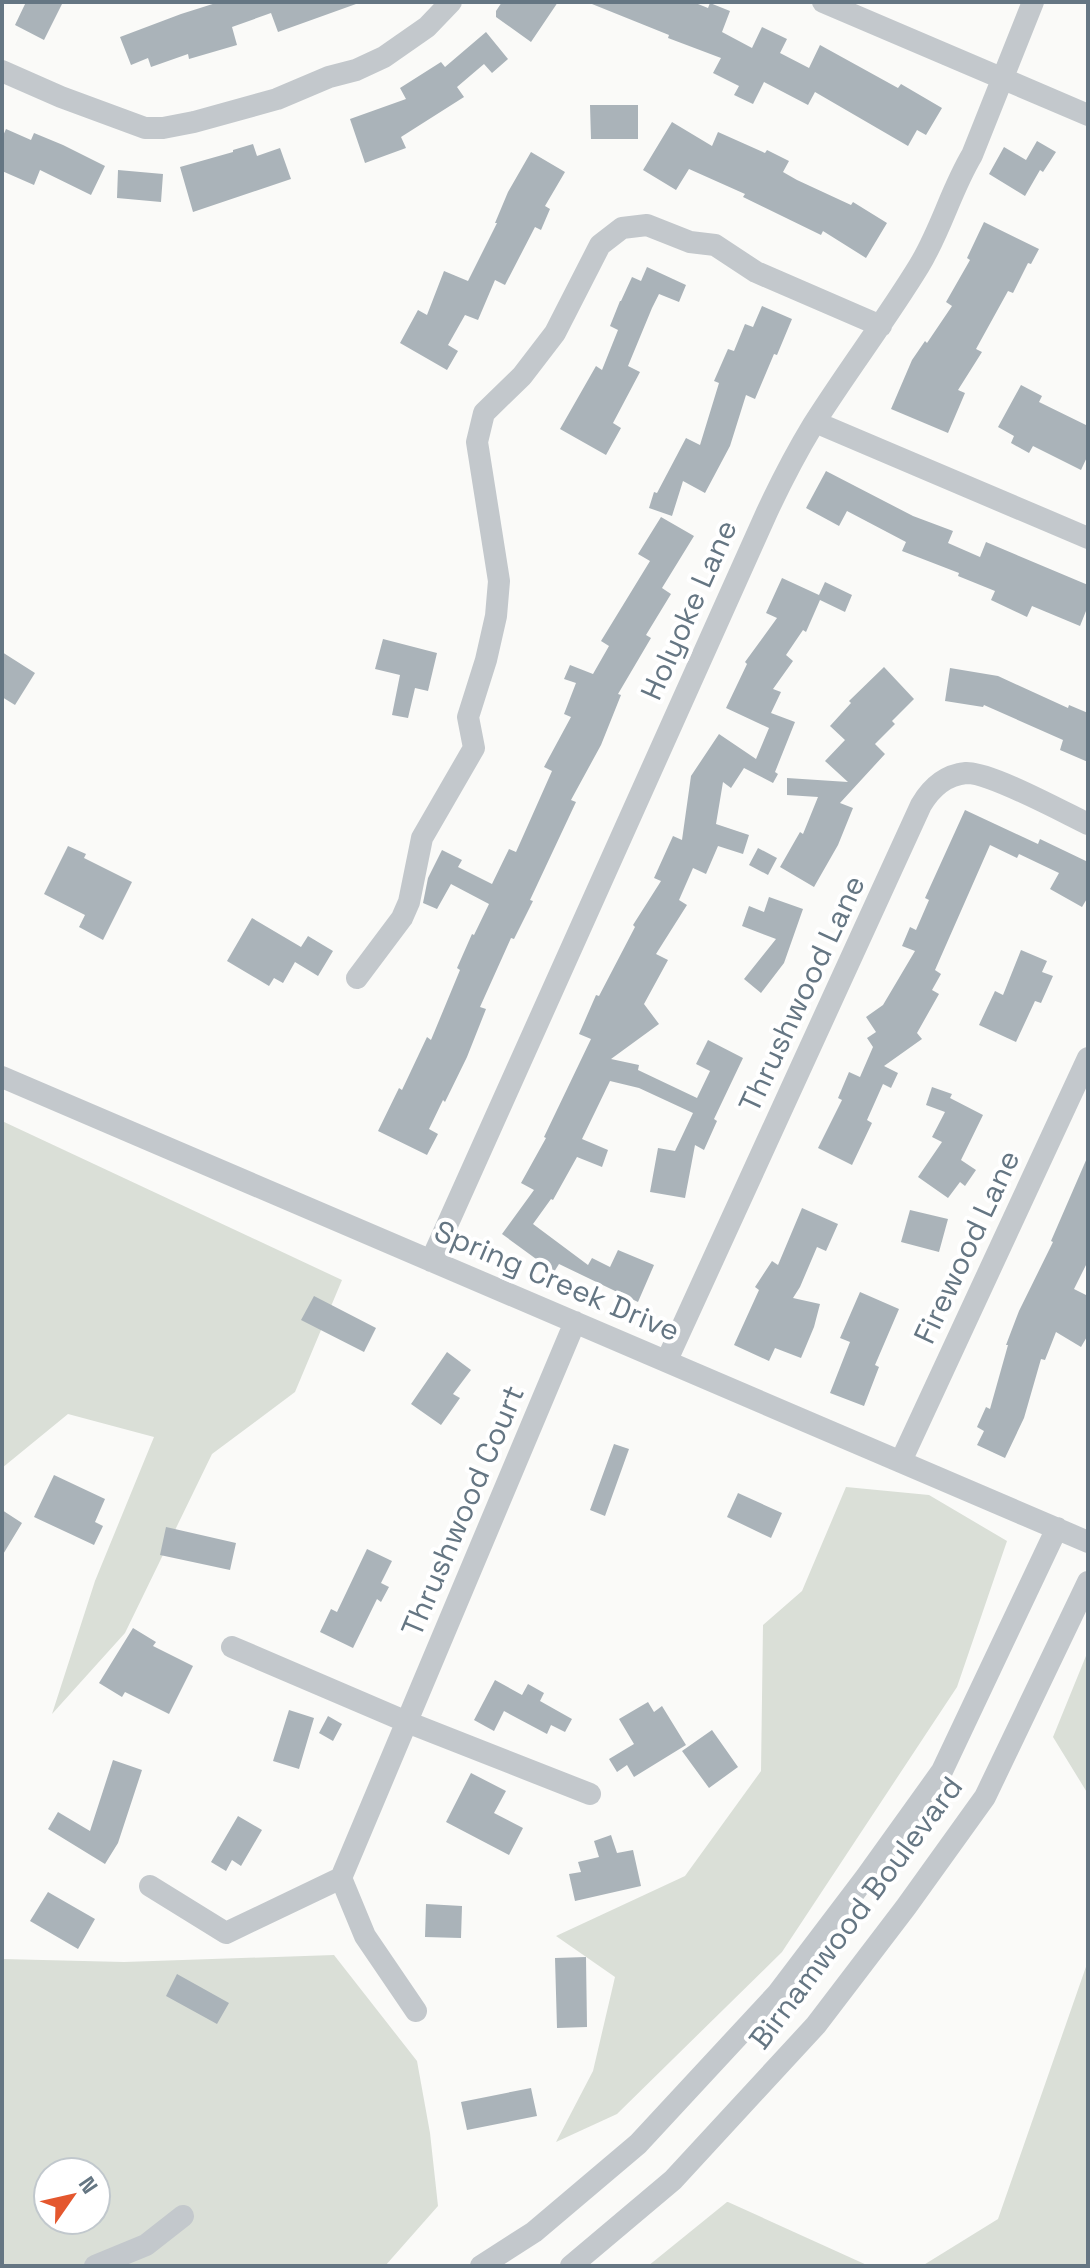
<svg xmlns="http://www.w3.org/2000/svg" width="1090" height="2268" font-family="'Space Grotesk',sans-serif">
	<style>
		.green { fill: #dadfd7; fill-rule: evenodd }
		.building { fill: #aab3b9 }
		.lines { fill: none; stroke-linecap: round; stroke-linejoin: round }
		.minor { stroke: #c3c8cc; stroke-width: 22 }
		.labels { text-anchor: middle; stroke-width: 8; stroke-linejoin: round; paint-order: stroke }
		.street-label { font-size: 30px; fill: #657683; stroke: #fff }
	</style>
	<rect width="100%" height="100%" fill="#fafaf8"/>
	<path class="green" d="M2 1121 342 1280 295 1392 212 1454 125 1633 52 1714 95 1581 154 1437 68 1414 2 1468Z
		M846 1487 929 1495 1007 1541 957 1687 782 1952 617 2114 556 2142 593 2071 615 1977 556 1936 685 1876 761 1771 763 1625 802 1591Z
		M1088 1651V1794L1053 1737Z
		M334 1955 417 2061 430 2133 438 2206 385 2266H2V1959L124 1962ZM48 2172H96V2220H48Z
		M1088 1961V2266H922L998 2219Z
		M727 2202H728L869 2266H648Z"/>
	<path class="building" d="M26 2H63L44 40 15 25Z
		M219 2H355L356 4 278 32 271 13 232 27 237 45 189 59 188 54 151 67 148 58 131 65 120 37 181 14Z
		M502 2H558L531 42 496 17V11Z
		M587 2H693L708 8 710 3 730 11 722 32 752 48 762 27 787 39 780 53 809 68 820 45 898 88 901 84 942 108 926 135 917 130 908 146 815 92 808 105 764 82 753 104 734 95 739 86 713 73 721 58 668 38 669 35Z
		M486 32 508 59 492 73 484 64 457 87 464 97 401 137 406 148 365 163 350 119 406 99 400 88 441 62 445 67Z
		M590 105H638V139H591Z
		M672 122 712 146 718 132 765 153 767 150 789 161 783 172 797 180 851 205 853 202 887 223 866 258 823 231 821 235 743 197 745 194 689 169 676 190 643 170Z
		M6 129 31 140 34 133 63 145 105 166 91 195 40 170 34 185 2 171V138Z
		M1037 141 1056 152 1043 172 1040 170 1025 196 989 174 1004 147 1026 160Z
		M253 144 257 156 280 148 291 179 193 212 180 167 233 152V150Z
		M531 152 565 172 545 206 550 209 541 230 535 227 505 285 495 280 478 320 465 315 448 345 458 351 447 370 400 343 418 310 427 315 444 271 468 281 497 223H495L508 192Z
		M118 170 163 174 161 202 117 198Z
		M984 222 1039 249 1031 264 1028 263 1013 293 1008 291 976 349 982 352 958 390 965 393 948 433 891 409 912 360 925 341 927 343 952 306 946 302 970 260 967 258Z
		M647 267 686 285 679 302 659 294 652 308 628 366 640 372 613 423 621 428 606 455 560 429 596 366 602 370 618 330 610 326 620 301H621L632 277 641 281Z
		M762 306 792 319 777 355 774 354 755 399 746 395 730 446 705 493 683 481 672 516 649 508 654 492 657 493 686 438 700 445 719 383 714 381 728 349 734 351 745 324 753 327Z
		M1021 385 1042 396 1039 402 1088 426V455L1081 470 1033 446 1029 453 1011 443 1014 436 998 427Z
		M826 471 913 516 953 531 948 543 980 557 986 542 1088 585V606L1080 626 1032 606 1027 617 991 600 995 591 958 576 959 573 902 551 906 542 847 511 839 526 806 508Z
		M661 517 694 536 662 588 671 594 646 635 651 638 618 694 621 695 601 745 571 800 576 802 530 900 533 901 514 939 511 938 480 1007 486 1009 467 1057 445 1102 443 1100 429 1129 438 1134 427 1155 378 1131 399 1088 402 1090 427 1037 431 1040 460 970 457 968 472 934 474 935 489 904 451 884 437 909 423 903 428 878 442 850 462 860 458 867 492 884 509 849 516 852 552 771 544 767 571 717 564 714 576 683 564 679 570 665 593 674 609 646 601 641 650 561 638 554Z
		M782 578 819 595 825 582 852 595 845 612 820 600 806 632 803 630 786 655 793 661 773 689 781 692 771 713 795 722 775 772 778 774 773 783 744 768 731 788 723 782 716 824 749 835 743 854 718 846 706 874 693 868 679 900 687 905 656 954 668 960 644 1004 659 1024 611 1059 639 1065 638 1070 697 1098 710 1071 696 1064 708 1040 743 1058 714 1119 717 1121 704 1150 695 1145 685 1198 650 1192 658 1148 675 1151 693 1113 639 1088 610 1081 582 1139 608 1150 602 1167 577 1157 553 1200 551 1199 533 1224 588 1265 592 1258 610 1267 618 1250 654 1265 638 1302 559 1264 554 1272 502 1234 534 1190 521 1183 546 1138 544 1137 591 1039 579 1034 596 995 599 996 635 927 633 925 661 881 654 878 673 836 682 840 691 776 719 734 756 759 769 728 726 708 747 664 745 662 777 618 766 613Z
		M383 639 437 653 428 691 415 688 408 718 392 715 400 675 375 669Z
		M2 652 35 673 15 705 2 697Z
		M884 667 914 699 892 721 895 724 875 744 885 754 840 803 853 808 838 845 814 887 780 867 800 832 803 834 818 797 787 795V778L848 782 825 761 845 740 830 726 851 703 849 701Z
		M950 668 998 676 1068 708 1069 705 1088 713V762L1060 750 1063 740 984 705 983 707 945 701Z
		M965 810 1038 844 1040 839 1088 862V897L1082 907 1050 889 1059 873 1019 854 1017 858 990 845 935 970 941 974 932 990 939 994 917 1033 922 1039 884 1066 898 1073 891 1088 883 1084 867 1120 872 1123 852 1165 818 1148 842 1100 838 1098 849 1072 860 1077 873 1047 867 1038 876 1032 866 1017 883 1005 915 951 902 946 910 927 916 930 929 900 925 898Z
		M68 846 86 854 84 858 132 882 103 940 79 927 85 915 44 894Z
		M758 848 777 858 768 875 749 865Z
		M769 897 803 909 784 963 761 993 744 979 776 939 742 926 749 906 764 912Z
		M252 918 301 947 308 936 333 951 318 976 295 962 283 983 274 978 269 986 227 961Z
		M1021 950 1047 961 1042 972 1053 976 1041 1003 1035 1001 1016 1042 979 1025 995 991 1003 995Z
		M932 1087 952 1094 950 1098 983 1115 961 1160 976 1170 965 1186 960 1182 948 1198 918 1177 942 1142 932 1137 945 1112 926 1105Z
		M1087 1158 1088 1261 1074 1289 1088 1296V1335L1081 1347 1056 1332 1045 1360 1041 1359 1024 1418 1005 1458 977 1445 984 1431 977 1427 986 1407 990 1409 1008 1345H1006L1019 1311 1053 1242 1051 1241Z
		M802 1208 838 1224 826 1251 817 1247 800 1287 793 1298 820 1304 814 1327 801 1358 775 1348 769 1361 734 1345 759 1290 755 1287 772 1261 778 1265Z
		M910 1210 948 1219 939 1252 901 1242Z
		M860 1292 899 1309 875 1365 879 1367 864 1406 830 1393 850 1342 840 1338Z
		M314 1296 376 1328 364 1352 301 1320Z
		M447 1352 471 1370 453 1394 460 1398 441 1425 411 1404Z
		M614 1444 629 1449 605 1516 590 1510Z
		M54 1475 105 1499 95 1522 103 1526 94 1545 34 1517Z
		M738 1493 782 1513 771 1538 727 1517Z
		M2 1510 22 1523 2 1556Z
		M166 1527 236 1543 230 1570 160 1555Z
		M367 1549 392 1561 381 1583 389 1587 381 1602 377 1599 353 1648 320 1632 331 1609 337 1612Z
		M133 1628 156 1642 153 1646 193 1666 169 1714 125 1692 122 1697 99 1683Z
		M495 1680 522 1695 528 1684 544 1693 540 1701 572 1719 565 1732 551 1725 547 1734 504 1711 494 1731 474 1720Z
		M648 1702 654 1712 662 1706 686 1745 634 1777 627 1765 617 1772 609 1759 634 1744 619 1719Z
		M289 1710 314 1718 299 1769 273 1761Z
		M328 1716 342 1724 333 1741 319 1733Z
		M712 1730 738 1767 709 1788 682 1751Z
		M113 1760 142 1770 118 1843 105 1864 48 1829 58 1812 90 1831Z
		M471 1773 506 1791 494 1813 523 1828 509 1855 446 1822Z
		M238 1816 262 1830 241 1866 232 1860 226 1871 211 1862Z
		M611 1835 617 1853 633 1850 641 1886 575 1901 569 1874 581 1872 578 1862 599 1857 594 1841Z
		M48 1892 95 1919 78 1949 30 1921Z
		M426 1904 462 1906 461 1938 425 1937Z
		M586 1957 587 2027 557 2028 555 1958Z
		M177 1974 229 2003 217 2024 166 1996Z
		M531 2088 537 2116 467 2130 461 2102Z"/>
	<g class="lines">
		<path class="minor" d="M823 2 1088 115
			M2 71 61 97 145 128H163L194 122 277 99 329 77 356 70 384 57 427 27 451 2
			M815 422 1088 538
			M357 978 402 918 409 902 422 838 474 748 468 717 486 660 496 616 499 581 477 442 484 413 522 376 555 333 600 245 622 228 647 225 690 242 715 245 756 272 881 326
			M2 1077 1088 1542
			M431 1261 767 512C781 482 796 453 813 425 847 371 886 320 919 266 941 230 951 190 972 155L1033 2
			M667 1360 921 805C931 788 945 775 966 773 990 772 1063 812 1088 824
			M901 1461 1088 1058
			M232 1647 407 1722 590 1794
			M341 1878 365 1936 416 2011
			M150 1886 226 1933 341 1878 575 1322
			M95 2266 146 2245 183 2216
			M481 2266 534 2232 638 2144 778 1993 866 1877 942 1771 1057 1528
			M571 2266 673 2180 816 2025 906 1907 985 1797 1088 1582"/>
	</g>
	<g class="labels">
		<g class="street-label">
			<text transform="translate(689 610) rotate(-66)" y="10">Holyoke Lane</text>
			<text transform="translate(802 994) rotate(-65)" y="10">Thrushwood Lane</text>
			<text transform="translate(967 1247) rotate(-65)" y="10">Firewood Lane</text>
			<text transform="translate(557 1281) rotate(23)" y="10">Spring Creek Drive</text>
			<text transform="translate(463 1511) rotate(-67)" y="10">Thrushwood Court</text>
			<text transform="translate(856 1913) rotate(-53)" y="10">Birnamwood Boulevard</text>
		</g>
	</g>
	<rect width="1090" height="2268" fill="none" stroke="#657683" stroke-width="8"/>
	<g transform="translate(72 2196) rotate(56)"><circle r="38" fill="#ffffff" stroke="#c1c8cd" stroke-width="2"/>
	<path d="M0-6L14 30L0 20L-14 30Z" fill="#e4572e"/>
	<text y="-12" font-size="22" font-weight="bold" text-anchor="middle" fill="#657683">N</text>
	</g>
</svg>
